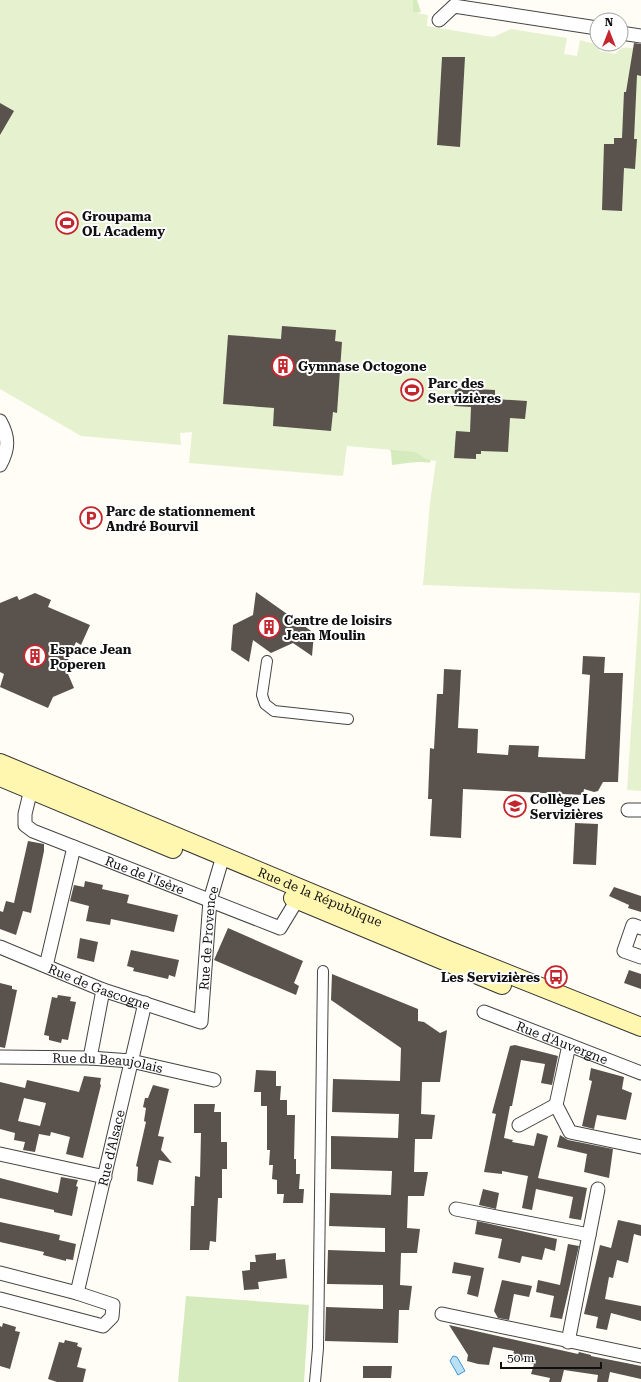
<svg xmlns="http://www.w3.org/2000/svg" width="641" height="1382" font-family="'Roboto Serif',serif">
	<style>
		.green { fill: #d5ebbd }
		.pitch { fill: #e6f2cf }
		.water { fill: #b9e0f7; stroke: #3f96cf }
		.building { fill: #5a524d; fill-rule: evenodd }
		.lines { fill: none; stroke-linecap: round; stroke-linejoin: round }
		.pedestrian-casing { stroke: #444; stroke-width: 12 }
		.minor-casing { stroke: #444; stroke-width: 15 }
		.secondary-casing { stroke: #333; stroke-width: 20 }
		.pedestrian { stroke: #fff; stroke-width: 10 }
		.minor { stroke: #fff; stroke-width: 13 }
		.secondary { stroke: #fff6b0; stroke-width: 18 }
		.labels { text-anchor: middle; stroke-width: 4; stroke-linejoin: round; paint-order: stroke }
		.poi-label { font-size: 13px; font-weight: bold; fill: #111; stroke: #fff; text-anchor: start }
		.street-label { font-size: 13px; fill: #111; stroke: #fff }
	</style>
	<rect width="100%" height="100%" fill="#fffdf5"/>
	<path class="green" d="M404 0H417L421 12 403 15Z
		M385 441 432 452 430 463C420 460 402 464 392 465L391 452Z
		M186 1296 309 1305 304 1382H178Z"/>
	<path class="pitch" d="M0 0H413V12L428 15 427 26 493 37 511 29 567 38 564 54 577 56 580 40 598 45 600 51 616 54C621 44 631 48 641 50V791L627 790 640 593 423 585 430 503 436 461 426 459 415 452 347 446 343 476 189 463 192 432 180 433 181 445 81 436 0 389Z"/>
	<path class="water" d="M453 1356 457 1357 465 1371 458 1375 450 1361Z"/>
	<path class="building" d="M634 43 641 44V76L637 75 634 139H637L635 169 624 168 622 211 602 210 604 144H614V138H622L624 92H626Z
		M442 57H465L460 147 437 145Z
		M0 103 14 111 0 135Z
		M282 326 336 330 335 341 342 342 337 413 333 412 331 431 273 426 274 408 223 404 228 335 281 339Z
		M455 388 495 390V399L527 401 525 419 510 418 508 452 481 451V454H476V459L454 458 456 431 470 432 471 407 454 406Z
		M256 592 314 633 312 656 293 643 271 653 253 640 249 662 231 650 233 625 253 615Z
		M35 593 51 600 48 607 90 625 81 645 76 642 65 667 74 688 53 697 48 708 0 687 4 674 0 672V603L17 596 19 600Z
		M583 656 605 657 604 673H623L618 782H603L598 791 594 792 584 789 583 795 463 789 461 838 430 836 432 799H428L430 748 434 749 437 694H443L444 669 461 670 458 728 478 729 477 753 508 755 509 745 539 746 538 757 585 759 590 675 582 674Z
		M575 823 598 824 596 865 573 864Z
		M28 841 44 844V851L31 913 23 911 16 935 0 929V911L3 912 6 901 14 903Z
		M85 881 103 885 102 889 129 895 127 903 178 915 174 932 111 919 110 925 86 921 89 906 70 901 74 885 84 887Z
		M614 887 641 896V912L628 908 629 905 609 896Z
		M228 928 303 961 294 983 299 986 296 995 214 960Z
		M80 938 98 942 94 962 77 958Z
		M131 950 179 960 175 977 169 975 168 979 133 971 134 968 127 966Z
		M629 970 641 974V989L624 983Z
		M332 974 418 1009V1021L424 1022 440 1033 447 1030 440 1082H422L421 1114 435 1115 432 1139H415L414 1172H428L424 1196H408L407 1228 420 1229 417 1253H401L400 1285 412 1286 409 1310H399L398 1343 325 1341 326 1307 383 1309V1285L327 1284 328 1250 385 1252V1228L329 1226 330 1193 391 1195 392 1171 331 1169V1136L398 1138 399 1114 332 1112 333 1079 400 1081 401 1048 331 1000Z
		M0 983 12 986V989L17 990 5 1048 0 1047Z
		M58 995 71 997 70 1001 76 1002 68 1040 62 1039 61 1043 49 1040V1036L44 1035 52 997 57 998Z
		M515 1045 558 1056 552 1085 541 1083 545 1064 521 1060 512 1106H510L504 1138 513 1140 512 1142 534 1146 537 1133 548 1136 538 1178 587 1188 581 1220 569 1218 573 1197 536 1189 532 1210 522 1208 528 1176 502 1171V1174L484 1172 496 1114 492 1113 510 1046Z
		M591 1068 624 1077 622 1089 632 1093 626 1120 597 1115 594 1129 582 1126 592 1081 589 1080Z
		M256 1070 276 1071V1086H281L280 1100H287V1115H295L294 1159H296V1174H300L299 1189H304L303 1203H283L284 1194H277V1180L272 1179 273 1165H269L270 1150H267V1106H261V1092H254Z
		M84 1076 101 1078 100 1084 101 1085 83 1158 66 1154 70 1137 51 1132 50 1136 39 1134 35 1152 23 1150 25 1142 14 1140 15 1133 0 1129V1082L25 1088 27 1080 79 1092ZM24 1098 46 1103 40 1126 18 1121Z
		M153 1085 169 1089 158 1136 164 1137 161 1150 172 1163 159 1160 153 1185 137 1181 138 1167 136 1166 146 1122 144 1121 146 1108 143 1107 145 1098H148Z
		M194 1104H215L214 1112H221V1142H227V1169H222V1198H218L216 1242 210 1241 209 1250H190L191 1206H194L195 1176 200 1177 201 1133H194Z
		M560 1135 568 1140 613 1149 609 1178 584 1172 587 1154 557 1147Z
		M61 1177 78 1180 76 1186 78 1187 72 1216 54 1212V1210L0 1198V1178L58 1193Z
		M483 1189 499 1193 496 1209 479 1205Z
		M618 1220 641 1225V1236L634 1234 628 1263 617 1260 613 1278 609 1277 605 1299 641 1306V1321L611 1313 607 1330 596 1328 598 1317 584 1314 600 1245 611 1248Z
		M477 1221 557 1239 555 1251 545 1248 542 1260 522 1256 520 1263 498 1258 502 1239 475 1234Z
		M0 1222 60 1235 59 1240 76 1244 73 1260 66 1259V1261L43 1255 44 1252 0 1242Z
		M568 1244 579 1246 562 1319 550 1317 554 1296 536 1292 538 1280 560 1285Z
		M276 1253V1260L285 1259 287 1278 258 1282 259 1289 244 1290 242 1271 250 1270V1262H256L255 1255Z
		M454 1262 484 1268 478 1297 467 1294 471 1276 452 1273Z
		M502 1280 532 1286 529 1297 514 1294 509 1320 498 1318 494 1311Z
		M3 1323 16 1327 15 1331 20 1332 10 1369 0 1366V1326L2 1327Z
		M449 1325 578 1354 579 1352 591 1355V1356L641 1366V1379L610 1372 608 1382H597L598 1375 564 1370 561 1382H549L550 1378 531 1374 534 1364 512 1359 514 1351 493 1347 489 1365 478 1364 467 1361 468 1355Z
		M65 1340 78 1343 77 1346 82 1348 77 1367 86 1369 83 1382H57L48 1379 59 1342 64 1343Z
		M363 1366H392L391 1378H363Z"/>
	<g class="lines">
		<g class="pedestrian-casing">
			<path id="pedestrian" d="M267 661 262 695 265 704 274 711 348 719
				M315 1382 318 1348 323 971"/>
		</g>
		<g class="minor-casing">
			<g id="minor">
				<path d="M439 20 454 6 597 28"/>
				<path d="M621 33 641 36"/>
				<path d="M0 421C9 437 9 449 0 465"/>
				<path id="s1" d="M33 781 25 814V825L33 831 280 928 297 900"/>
				<path d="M628 810H641"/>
				<path d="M641 928 633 925 624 951 641 957"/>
				<path id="s2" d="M0 947 103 990 201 1022 210 900 223 856"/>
				<path d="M46 966 74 847"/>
				<path id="s3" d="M484 1012 641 1073"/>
				<path id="s4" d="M0 1057 90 1058 131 1061 214 1080"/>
				<path d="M90 1058 103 990"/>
				<path d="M556 1105 569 1045"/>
				<path d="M519 1125 556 1105 570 1132 641 1147"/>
				<path d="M0 1154 105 1177"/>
				<path d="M456 1209 589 1235 568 1342"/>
				<path d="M589 1235 598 1189"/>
				<path d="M0 1273 77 1293 113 1305 112 1317 103 1326 0 1299"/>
				<path id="s5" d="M77 1293 145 1003"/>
				<path d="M442 1314 641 1356"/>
			</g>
		</g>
		<g class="secondary-casing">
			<g id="secondary">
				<path id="s6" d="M0 763 448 950 641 1027"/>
				<path d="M0 777 173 849"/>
				<path d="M293 898 502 985"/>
			</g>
		</g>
		<use href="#pedestrian" class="pedestrian"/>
		<use href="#minor" class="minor"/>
		<use href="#secondary" class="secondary"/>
	</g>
	<defs>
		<g id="stadium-ring" transform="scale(1.15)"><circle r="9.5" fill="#fff" stroke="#c4262e" stroke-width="1.5"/><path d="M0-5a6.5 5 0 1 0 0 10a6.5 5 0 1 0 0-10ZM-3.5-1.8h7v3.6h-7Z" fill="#c4262e"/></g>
		<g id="building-ring" transform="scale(1.15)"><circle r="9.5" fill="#fff" stroke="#c4262e" stroke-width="1.5"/><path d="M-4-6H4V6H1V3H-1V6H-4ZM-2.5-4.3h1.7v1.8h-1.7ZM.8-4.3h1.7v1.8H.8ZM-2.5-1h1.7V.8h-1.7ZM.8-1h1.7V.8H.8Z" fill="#c4262e"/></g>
		<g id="parking-ring" transform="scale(1.15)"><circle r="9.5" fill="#fff" stroke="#c4262e" stroke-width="1.5"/><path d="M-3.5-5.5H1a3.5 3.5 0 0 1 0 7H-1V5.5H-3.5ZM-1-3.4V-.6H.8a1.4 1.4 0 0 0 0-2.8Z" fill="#c4262e"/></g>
		<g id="school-ring" transform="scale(1.15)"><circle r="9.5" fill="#fff" stroke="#c4262e" stroke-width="1.5"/><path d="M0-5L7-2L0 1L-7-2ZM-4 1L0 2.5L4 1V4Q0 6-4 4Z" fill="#c4262e"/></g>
		<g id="bus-ring" transform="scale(1.15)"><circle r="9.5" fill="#fff" stroke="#c4262e" stroke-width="1.5"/><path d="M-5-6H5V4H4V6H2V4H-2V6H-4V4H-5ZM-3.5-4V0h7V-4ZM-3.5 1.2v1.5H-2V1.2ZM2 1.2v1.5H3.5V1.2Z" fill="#c4262e"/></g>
	</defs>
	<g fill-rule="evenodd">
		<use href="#stadium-ring" x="67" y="223"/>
		<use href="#building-ring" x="283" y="366"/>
		<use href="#stadium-ring" x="412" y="390"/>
		<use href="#parking-ring" x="91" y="518"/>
		<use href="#building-ring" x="269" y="627"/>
		<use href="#building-ring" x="35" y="656"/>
		<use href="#school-ring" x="515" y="806"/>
		<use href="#bus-ring" x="556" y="977"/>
	</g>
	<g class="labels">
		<g class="poi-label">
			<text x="82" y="221">Groupama<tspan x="82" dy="15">OL Academy</tspan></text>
			<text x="298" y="371">Gymnase Octogone</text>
			<text x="428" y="388">Parc des<tspan x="428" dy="15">Servizières</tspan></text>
			<text x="106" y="516">Parc de stationnement<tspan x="106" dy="15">André Bourvil</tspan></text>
			<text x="284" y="625">Centre de loisirs<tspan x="284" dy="15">Jean Moulin</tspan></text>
			<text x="50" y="654">Espace Jean<tspan x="50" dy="15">Poperen</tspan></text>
			<text x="530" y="804">Collège Les<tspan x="530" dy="15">Servizières</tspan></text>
			<text x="540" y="982" text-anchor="end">Les Servizières</text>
		</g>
		<g class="street-label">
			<text dy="5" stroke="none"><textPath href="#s1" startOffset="175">Rue de l'Isère</textPath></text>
			<text dy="5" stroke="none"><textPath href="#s6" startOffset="347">Rue de la République</textPath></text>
			<text dy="5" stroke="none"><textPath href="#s2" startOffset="299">Rue de Provence</textPath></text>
			<text dy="5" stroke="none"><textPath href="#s2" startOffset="107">Rue de Gascogne</textPath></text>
			<text dy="5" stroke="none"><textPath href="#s3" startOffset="84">Rue d'Auvergne</textPath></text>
			<text dy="5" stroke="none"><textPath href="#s4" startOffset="108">Rue du Beaujolais</textPath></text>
			<text dy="5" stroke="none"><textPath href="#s5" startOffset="149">Rue d'Alsace</textPath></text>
		</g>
	</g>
	<g transform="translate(609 32)"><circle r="19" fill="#ffffff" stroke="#a0a0a0"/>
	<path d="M0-3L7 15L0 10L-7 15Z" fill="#c4262e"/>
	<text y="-6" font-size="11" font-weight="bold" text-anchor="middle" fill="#111111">N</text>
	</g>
	<path d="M501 1362v6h100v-6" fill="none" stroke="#111111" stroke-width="2"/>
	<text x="507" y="1362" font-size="12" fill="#111111" stroke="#ffffff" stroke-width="3" paint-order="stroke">50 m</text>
</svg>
